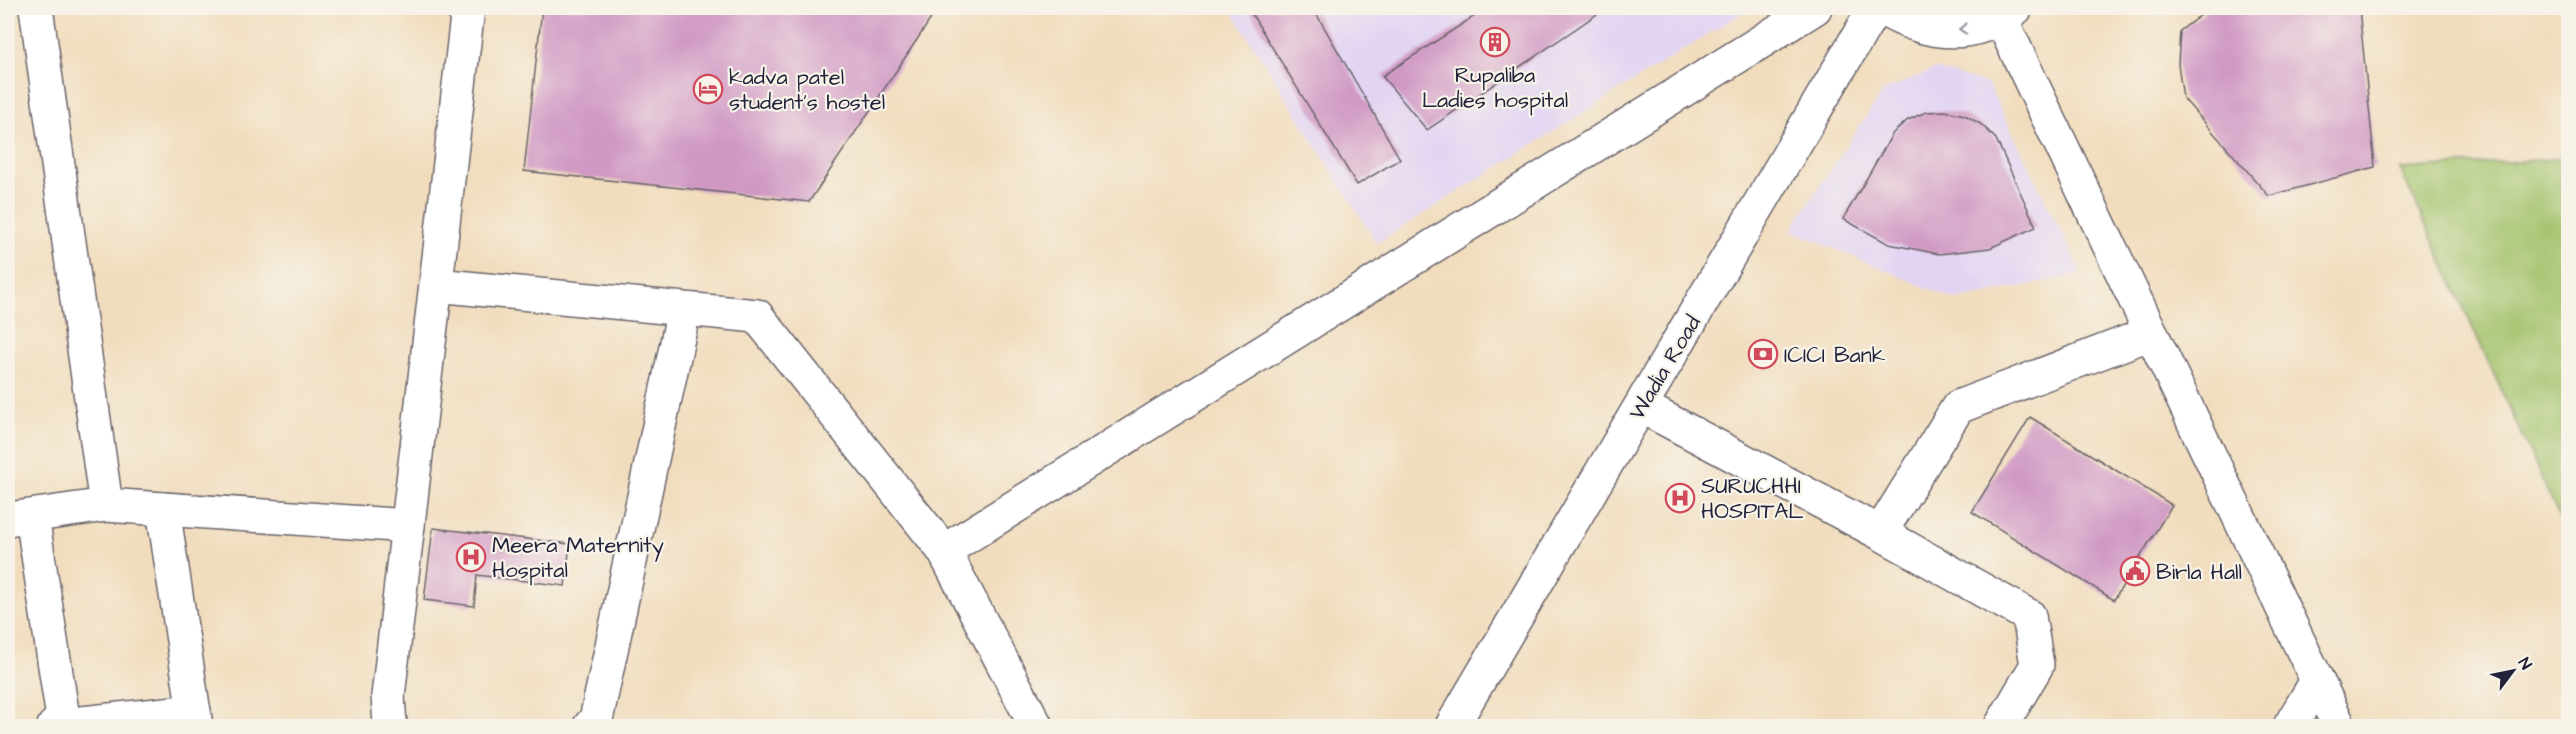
<svg xmlns="http://www.w3.org/2000/svg" width="2576" height="734" font-family="'Architects Daughter',sans-serif">
	<style>
		.built { fill: #e2d4f3 }
		.green { fill: #a2c169; stroke: #627252; stroke-width: 1.5 }
		.building { fill: #d099c4 }
		.lines { fill: none; stroke-linecap: round; stroke-linejoin: round }
		.minor-casing { stroke: #6a6369; stroke-width: 36 }
		.tertiary-casing { stroke: #6a6369; stroke-width: 36 }
		.secondary-casing { stroke: #6a6369; stroke-width: 36 }
		.minor { stroke: #fff; stroke-width: 33 }
		.tertiary { stroke: #fff; stroke-width: 33 }
		.secondary { stroke: #fff; stroke-width: 33 }
		.oneway { stroke: #9c9ca7 }
		.labels { text-anchor: middle; stroke-width: 4.5; stroke-linejoin: round; paint-order: stroke }
		.poi-label { font-size: 22px; fill: #22223b; stroke: #f7f3e8; text-anchor: start }
		.street-label { font-size: 22px; fill: #22223b; stroke: #f7f3e8 }
	</style>
	<rect width="100%" height="100%" fill="#f7f3e8"/>
	<filter id="ink" filterUnits="userSpaceOnUse"><feTurbulence type="fractalNoise" baseFrequency=".0167" numOctaves="2"/><feDisplacementMap in="SourceGraphic" scale="12" xChannelSelector="R" yChannelSelector="G"/><feConvolveMatrix kernelMatrix="1 2 1 2 8 2 1 2 1" color-interpolation-filters="sRGB"/></filter>
	<filter id="wash" filterUnits="userSpaceOnUse"><feTurbulence type="fractalNoise" baseFrequency=".008" numOctaves="4" result="noise"/><feDisplacementMap in="SourceGraphic" scale="24" xChannelSelector="R" yChannelSelector="G"/><feGaussianBlur stdDeviation="1.35" result="paint"/><feColorMatrix in="noise" values="0 0 0 0 0 0 0 0 0 0 0 0 0 0 0 0 0 1.4 0 .05"/><feComposite in="paint" operator="in"/></filter>
	<g filter="url(#wash)">
		<rect width="100%" height="100%" fill="#f1ddbe"/>
		<path class="built" d="M1230 8H1750L1377 243Z
			M1935 69 1988 84 2082 274 1955 300 1791 230 1883 91Z"/>
		<path class="green" d="M2568 158V536L2400 169Z"/>
		<g id="blocks">
			<path class="building" d="M542 8H938L809 202 524 171Z
				M1248 8H1313L1400 159 1357 185Z
				M1487 8H1606L1427 130 1382 76Z
				M2210 8H2359L2375 167 2269 196 2183 98 2178 64 2180 31Z
				M1945 111 1965 115 1982 125 1996 139 2036 227 1990 248 1939 254 1889 244 1843 219 1893 133 1908 120 1926 112Z
				M2030 417 2172 505 2114 600 1972 512Z
				M433 528 570 544 565 586 477 575 474 606 424 600Z"/>
		</g>
	</g>
	<g filter="url(#ink)">
		<use href="#blocks" fill-opacity="0" stroke="#6a6369" stroke-width="1.5"/>
		<g class="lines">
			<g class="minor-casing">
				<path id="minor" d="M436 285 757 316 944 551 1036 726
					M163 509 196 726
					M944 551 1815 8
					M390 726 388 696 468 8
					M590 726 596 720 684 310
					M2290 726 2317 681"/>
			</g>
			<g class="tertiary-casing">
				<path id="tertiary" d="M36 8 106 505 408 526
					M1641 406 1880 533 1958 407 2151 333
					M32 516 64 725
					M8 519 106 505
					M1864 524 2029 616 2037 665 2001 726
					M54 726 194 711"/>
			</g>
			<g class="secondary-casing">
				<path id="secondary" d="M1881 8C1926 35 1972 41 2016 8
					M2001 19 2339 726
					M1452 726 1875 8"/>
			</g>
			<use href="#minor" class="minor"/>
			<use href="#tertiary" class="tertiary"/>
			<use href="#secondary" class="secondary"/>
		</g>
		<defs><path id="oneway-chevron" d="M-2-3.5L2.5 0L-2 3.5" fill="none" stroke-width="1.6" stroke-linecap="round" stroke-linejoin="round" transform="scale(1.5)"/></defs>
		<use class="oneway" href="#oneway-chevron" transform="translate(1963 29) rotate(175)"/>
	</g>
	<defs>
		<g id="building-ring" transform="scale(1.5)"><circle r="9.5" fill="#f7f3e8" stroke="#d1495b" stroke-width="1.5"/><path d="M-4-6H4V6H1V3H-1V6H-4ZM-2.5-4.3h1.7v1.8h-1.7ZM.8-4.3h1.7v1.8H.8ZM-2.5-1h1.7V.8h-1.7ZM.8-1h1.7V.8H.8Z" fill="#d1495b"/></g>
		<g id="hotel-ring" transform="scale(1.5)"><circle r="9.5" fill="#f7f3e8" stroke="#d1495b" stroke-width="1.5"/><path d="M-6-4.5h1.5V1H6V5H4.5V3h-9V5H-6ZM-4 0a1.8 1.8 0 1 1 3.6 0ZM.5 0V-2.5h3Q6-2.5 6 0Z" fill="#d1495b"/></g>
		<g id="bank-ring" transform="scale(1.5)"><circle r="9.5" fill="#f7f3e8" stroke="#d1495b" stroke-width="1.5"/><path d="M-6-4H6V4H-6ZM0-2.3a2.3 2.3 0 1 0 0 4.6a2.3 2.3 0 1 0 0-4.6Z" fill="#d1495b"/></g>
		<g id="hospital-ring" transform="scale(1.5)"><circle r="9.5" fill="#f7f3e8" stroke="#d1495b" stroke-width="1.5"/><path d="M-5-5h3v3.5h4V-5h3V5h-3V1.5h-4V5h-3Z" fill="#d1495b"/></g>
		<g id="civic-ring" transform="scale(1.5)"><circle r="9.5" fill="#f7f3e8" stroke="#d1495b" stroke-width="1.5"/><path d="M-.6-6.5H3V-4.5H.6V-3L4-1V1h2V6H-6V1h2V-1L-.6-3ZM-1.2 2.5V6h2.4V2.5Z" fill="#d1495b"/></g>
	</defs>
	<g fill-rule="evenodd">
		<use href="#building-ring" x="1495" y="42"/>
		<use href="#hotel-ring" x="708" y="89"/>
		<use href="#bank-ring" x="1763" y="354"/>
		<use href="#hospital-ring" x="1680" y="498"/>
		<use href="#hospital-ring" x="471" y="557"/>
		<use href="#civic-ring" x="2135" y="571"/>
	</g>
	<g class="labels">
		<g class="poi-label">
			<text x="1495" y="82" text-anchor="middle">Rupaliba<tspan x="1495" dy="25">Ladies hospital</tspan></text>
			<text x="729" y="84">kadva patel<tspan x="729" dy="25">student's hostel</tspan></text>
			<text x="1784" y="362">ICICI Bank</text>
			<text x="1701" y="493">SURUCHHI<tspan x="1701" dy="25">HOSPITAL</tspan></text>
			<text x="492" y="552">Meera Maternity<tspan x="492" dy="25">Hospital</tspan></text>
			<text x="2156" y="579">Birla Hall</text>
		</g>
		<g class="street-label">
			<text transform="translate(1664 367) rotate(-59)" y="8">Wadia Road</text>
		</g>
	</g>
	<rect width="2576" height="734" fill="none" stroke="#f7f3e8" stroke-width="30"/>
	<g transform="translate(2513 671) rotate(58)" stroke="#f7f3e8" stroke-width="4.5" paint-order="stroke">
	<path d="M0-4.5L10 22L0 15L-10 22Z" fill="#22223b"/>
	<text y="-9" font-size="16" font-weight="bold" text-anchor="middle" fill="#22223b">N</text>
	</g>
</svg>
